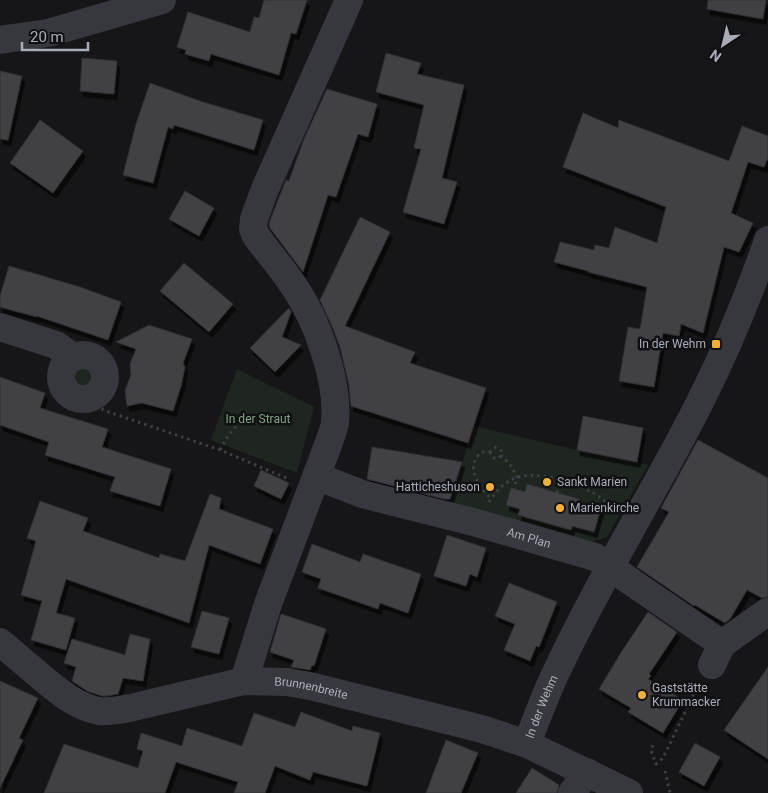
<svg xmlns="http://www.w3.org/2000/svg" width="768" height="793" font-family="Roboto,sans-serif">
	<style>
		.green { fill: #1e261f }
		.building { fill: #404145; stroke: #303034; filter: url(#shadow) }
		.lines { fill: none; stroke-linecap: round; stroke-linejoin: round }
		.path { stroke: #3d3f44; stroke-width: 3; stroke-dasharray: 2.5 4; stroke-linecap: butt }
		.minor { stroke: #37383d; stroke-width: 28 }
		.poi-dot { fill: #f2b134; stroke: #111113; stroke-width: 2 }
		.labels { text-anchor: middle; stroke-width: 5; stroke-linejoin: round; paint-order: stroke }
		.poi-label { font-size: 12px; fill: #a8adb8; stroke: #111113; text-anchor: start }
		.park-label { font-size: 12px; fill: #7fa381; stroke: #111113 }
		.street-label { font-size: 12px; fill: #a8adb8; stroke: #111113 }
	</style>
	<defs>
		<filter id="shadow"><feDropShadow dx="3" dy="5.5" stdDeviation="0" flood-color="#0009"/></filter>
	</defs>
	<rect width="100%" height="100%" fill="#161618"/>
	<path class="green" d="M71 378a12 12 0 1 1 24 0a12 12 0 1 1-24 0Z
		M237 369 314 407 297 473 211 440Z
		M474 426 577 450 648 465 607 537 585 544 449 503Z"/>
	<path class="building" d="M264 0H307L296 34 291 33 279 75 211 54 209 61 185 54 186 50 177 47 188 12 250 32 254 17 259 18Z
		M708 0H766L763 19 707 9Z
		M386 53 421 63 417 74 464 85 442 178 457 182 444 224 403 212 421 149 414 148 424 105 376 92Z
		M82 58 117 61 114 94 80 91Z
		M0 71 22 76 8 140 0 139Z
		M150 83 200 101 263 120 254 150 174 125 173 129 168 127 153 183 123 175 136 124Z
		M327 89 377 104 368 137 358 134 336 197 328 195 303 272 270 228 269 223 286 180 289 181 304 139Z
		M583 113 618 128 619 120 729 161 742 126 768 136V158L764 167 748 162 731 213 753 223 739 252 724 247 703 333 681 324 679 336 663 333 654 387 619 381 628 327 640 329 647 287 588 272V271L554 262 560 242 594 250 595 245 609 248 615 227 657 243 666 207 563 167Z
		M40 120 83 151 53 193 10 163Z
		M185 191 214 208 199 236 169 219Z
		M360 217 390 232 345 326 415 352 410 363 486 388 468 443 351 406 349 385 340 347 332 326 320 300Z
		M184 263 233 304 209 332 160 291Z
		M9 266 80 287 121 302 108 340 37 316V317L0 307V296Z
		M289 308 291 312 282 337 301 345 275 372 250 348Z
		M149 325 192 339 183 363 185 367 181 386 173 411 142 403 127 406 125 390 131 375 130 364 136 349 116 342Z
		M0 377 45 393 40 408 108 429 102 447 171 469 160 506 110 491 115 477 45 455 49 442 0 425Z
		M583 416 643 428 637 462 577 450Z
		M698 440 768 478V597L762 598 747 590 730 619 725 623 695 605 694 606 637 567 669 512 661 508Z
		M372 447 462 462 450 499H444L367 479Z
		M261 470 289 483 281 499 254 486Z
		M527 484 579 499V501L601 508 594 532 572 526 571 530 518 515 520 509 506 505 511 488 525 492Z
		M210 494 221 498 219 509 273 529 260 564 209 545 189 623 66 579 56 613 75 618 66 650 31 640 42 601 21 595 36 541 27 538 40 501 88 518 83 531 159 558 160 554 185 561Z
		M447 535 486 548 477 577 470 574 466 586 434 576Z
		M312 544 360 562 363 554 421 574 408 613 380 603 378 609 318 588 321 579 302 572Z
		M509 583 557 602 539 647 536 646 530 661 504 650 515 624 495 616Z
		M202 611 229 618 219 654 191 647Z
		M648 612 677 632 649 674 651 676 648 679 683 700 663 733 628 712 631 708 599 689 622 651Z
		M281 614 326 629 314 666 312 665 310 670 291 667 294 660 270 652Z
		M130 634 150 639 143 681 123 678 118 694 106 696H102L87 691 72 681 76 667 64 663 72 639 125 655Z
		M768 667V759L724 730Z
		M0 681 38 698 19 738 23 740 0 788Z
		M301 712 352 731 353 726 380 733 367 786 313 772 310 780 275 766 265 793H234L238 782 176 762 165 793H44L64 744 138 768 143 751 137 749 141 733 182 746 187 728 242 746 254 713 295 727Z
		M446 740 478 753 461 793H426Z
		M695 743 720 757 704 786 679 772Z
		M532 768 559 785 557 793H516Z"/>
	<g class="lines">
		<path class="path" d="M94 398 103 410 220 450 289 479
			M490.5 453a5.5 5.5 0 1 1 11 0a5.5 5.5 0 1 1-11 0Z
			M220 450 228 436 238 424 246 411
			M491 452C485 451 480 452 477 457 467 472 481 488 491 499
			M501 455 511 466 517 477 514 489
			M557 493 561 480
			M489 502C495 492 506 480 518 477 539 471 574 482 593 493 601 497 607 503 614 509
			M653 745 651 750 656 764 663 758 699 683
			M665 771 670 793"/>
		<g class="minor">
			<path d="M0 40 48 33 162 0"/>
			<path d="M0 327 56 345 73 357"/>
			<circle cx="83" cy="377" r="22"/>
			<path id="s1" d="M316 476 362 494 477 523 595 557 722 644 712 665"/>
			<path id="s2" d="M0 642C11 651 22 661 33 670 52 686 73 706 99 711 109 712 120 710 130 708L244 681 287 682 310 686 482 729 527 744 629 793"/>
			<path d="M722 644 767 612"/>
			<path d="M244 681 268 604 328 445C330 438 334 430 335 423 339 381 317 319 293 285 282 268 268 252 256 236L253 229 254 219 265 189 349 0"/>
			<path id="s3" d="M527 744C537 717 547 690 560 664 602 575 655 491 699 404 726 351 749 295 768 240"/>
			<path d="M572 793 587 772"/>
		</g>
	</g>
	<g class="poi-dot">
		<rect x="711" y="339" width="10" height="10" rx="2.5"/>
		<circle cx="547" cy="482" r="5"/>
		<circle cx="490" cy="487" r="5"/>
		<circle cx="560" cy="508" r="5"/>
		<circle cx="642" cy="695" r="5"/>
	</g>
	<g class="labels">
		<g class="poi-label">
			<text x="706" y="348" text-anchor="end">In der Wehm</text>
			<text x="557" y="486">Sankt Marien</text>
			<text x="480" y="491" text-anchor="end">Hatticheshuson</text>
			<text x="570" y="512">Marienkirche</text>
			<text x="652" y="692">Gaststätte<tspan x="652" dy="14">Krummacker</tspan></text>
		</g>
		<g class="park-label">
			<text x="258" y="423">In der Straut</text>
		</g>
		<g class="street-label">
			<text dy="4" stroke="none"><textPath href="#s1" startOffset="222">Am Plan</textPath></text>
			<text dy="4" stroke="none"><textPath href="#s2" startOffset="338">Brunnenbreite</textPath></text>
			<text dy="4" stroke="none"><textPath href="#s3" startOffset="40">In der Wehm</textPath></text>
		</g>
	</g>
	<g transform="translate(723 45) rotate(215)" stroke="#111113" stroke-width="4" paint-order="stroke">
	<path d="M0-4L9 19L0 12L-9 19Z" fill="#a8adb8"/>
	<text y="-8" font-size="14" font-weight="bold" text-anchor="middle" fill="#a8adb8">N</text>
	</g>
	<path d="M22 42v8h66v-8" fill="none" stroke="#a8adb8" stroke-width="2.5"/>
	<text x="30" y="42" font-size="15" fill="#a8adb8" stroke="#111113" stroke-width="4" paint-order="stroke">20 m</text>
</svg>
